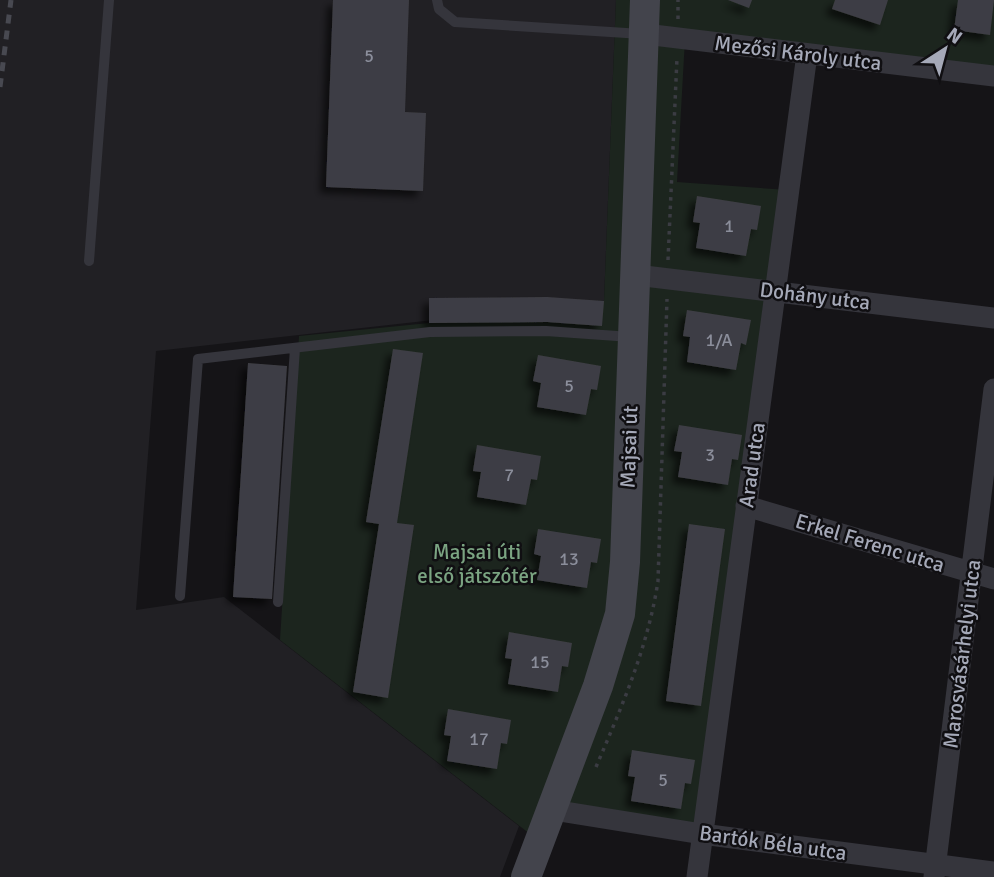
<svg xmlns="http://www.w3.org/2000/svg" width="994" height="877" font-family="Signika,sans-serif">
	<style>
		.built { fill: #212024 }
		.green { fill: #1c251e }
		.building { fill: #3e3e44; filter: url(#shadow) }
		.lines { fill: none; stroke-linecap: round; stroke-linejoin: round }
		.path { stroke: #3b3c43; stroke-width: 3.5; stroke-dasharray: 3.5 5; stroke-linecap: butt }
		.service { stroke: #35353c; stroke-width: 10 }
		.minor { stroke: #35353c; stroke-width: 21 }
		.secondary { stroke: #43444c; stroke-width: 30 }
		.rail { stroke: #484951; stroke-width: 5; stroke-dasharray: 9 7; stroke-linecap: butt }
		.labels { text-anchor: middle; stroke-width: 5; stroke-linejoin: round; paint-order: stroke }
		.number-label { font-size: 18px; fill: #8b8e9b }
		.street-label { font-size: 21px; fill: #a5a9b8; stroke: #100f12 }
		.park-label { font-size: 21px; fill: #7ba482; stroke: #100f12 }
	</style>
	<defs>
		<filter id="shadow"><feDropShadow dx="-6" dy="6" stdDeviation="3.5" flood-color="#0009"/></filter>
	</defs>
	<rect width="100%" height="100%" fill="#151417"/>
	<path class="built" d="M0 0H616L604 301 156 351 136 610 224 597 519 826 500 877H0Z"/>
	<path class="green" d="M616 0H994V76L685 39 677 182 788 190 701 834 554 809 624 562 539 841 280 640 299 336 429 323V298L604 301Z"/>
	<path class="building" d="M333 0H409L405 112 426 113 423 191 326 187Z
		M728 0H752L749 8Z
		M835 0H888L880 25 832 9Z
		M958 0H994L990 35 954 30Z
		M697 196 761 206 757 230 751 229 746 256 696 248 700 223 693 222Z
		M547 297 604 301 602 326 547 322 429 323V298Z
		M687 310 751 320 746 345 741 343 736 370 687 362 690 337 683 336Z
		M393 349 423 353 397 523 414 525 388 698 353 692 379 524 366 522Z
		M538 355 601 366 597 390 591 389 586 415 537 407 541 383 533 381Z
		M248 363 287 366 272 599 233 597Z
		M679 425 742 435 738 460 732 459 728 485 678 477 682 452 674 451Z
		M477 445 541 456 537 480 531 479 526 505 477 497 481 472 473 471Z
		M689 524 725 529 701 706 666 701Z
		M538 529 601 539 597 563 591 562 587 588 537 580 541 556 534 554Z
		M509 632 572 643 568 667 562 666 558 692 508 684 512 659 505 658Z
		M448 709 511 720 507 744 501 743 497 769 447 761 451 736 444 735Z
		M632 750 695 760 691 784 685 783 681 809 631 801 635 777 628 776Z"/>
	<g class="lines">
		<path class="path" d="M678 19V0
			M668 260 677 58
			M596 767C622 706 648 647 658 581L667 299"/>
		<path class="service" d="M437 0 439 9 455 22 642 34
			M89 261 109 0
			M180 596 198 359 430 332 546 331 631 337
			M278 602 295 348"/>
		<path class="minor" d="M645 34 994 76
			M636 275 994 318
			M746 506 994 579
			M553 810 702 834 994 872
			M697 877 807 54
			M934 877 994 389"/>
		<path class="secondary" d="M526 877 598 686 620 614 625 562 645 0"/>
		<path class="rail" d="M0 87 11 0"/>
	</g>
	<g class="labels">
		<g class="number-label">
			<text x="369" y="62">5</text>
			<text x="729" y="232">1</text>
			<text x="719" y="346">1/A</text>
			<text x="569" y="392">5</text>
			<text x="710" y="461">3</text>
			<text x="509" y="481">7</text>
			<text x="569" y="565">13</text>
			<text x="540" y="668">15</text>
			<text x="479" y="745">17</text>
			<text x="663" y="786">5</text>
		</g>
		<g class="street-label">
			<text transform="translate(798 53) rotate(7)" y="7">Mezősi Károly utca</text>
			<text transform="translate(815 296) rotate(7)" y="7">Dohány utca</text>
			<text transform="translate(629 447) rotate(-88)" y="7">Majsai út</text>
			<text transform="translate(752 465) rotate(-82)" y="7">Arad utca</text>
			<text transform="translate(870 543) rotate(17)" y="7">Erkel Ferenc utca</text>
			<text transform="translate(962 654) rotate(-83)" y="7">Marosvásárhelyi utca</text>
			<text transform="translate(773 843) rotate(8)" y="7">Bartók Béla utca</text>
		</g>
		<g class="park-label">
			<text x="477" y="559">Majsai úti<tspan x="477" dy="24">első játszótér</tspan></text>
		</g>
	</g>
	<g transform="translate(945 49) rotate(36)" stroke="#100f12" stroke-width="5" paint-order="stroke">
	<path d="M0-5L12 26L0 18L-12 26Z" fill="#a5a9b8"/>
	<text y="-10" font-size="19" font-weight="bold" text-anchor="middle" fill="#a5a9b8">N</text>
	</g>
</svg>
